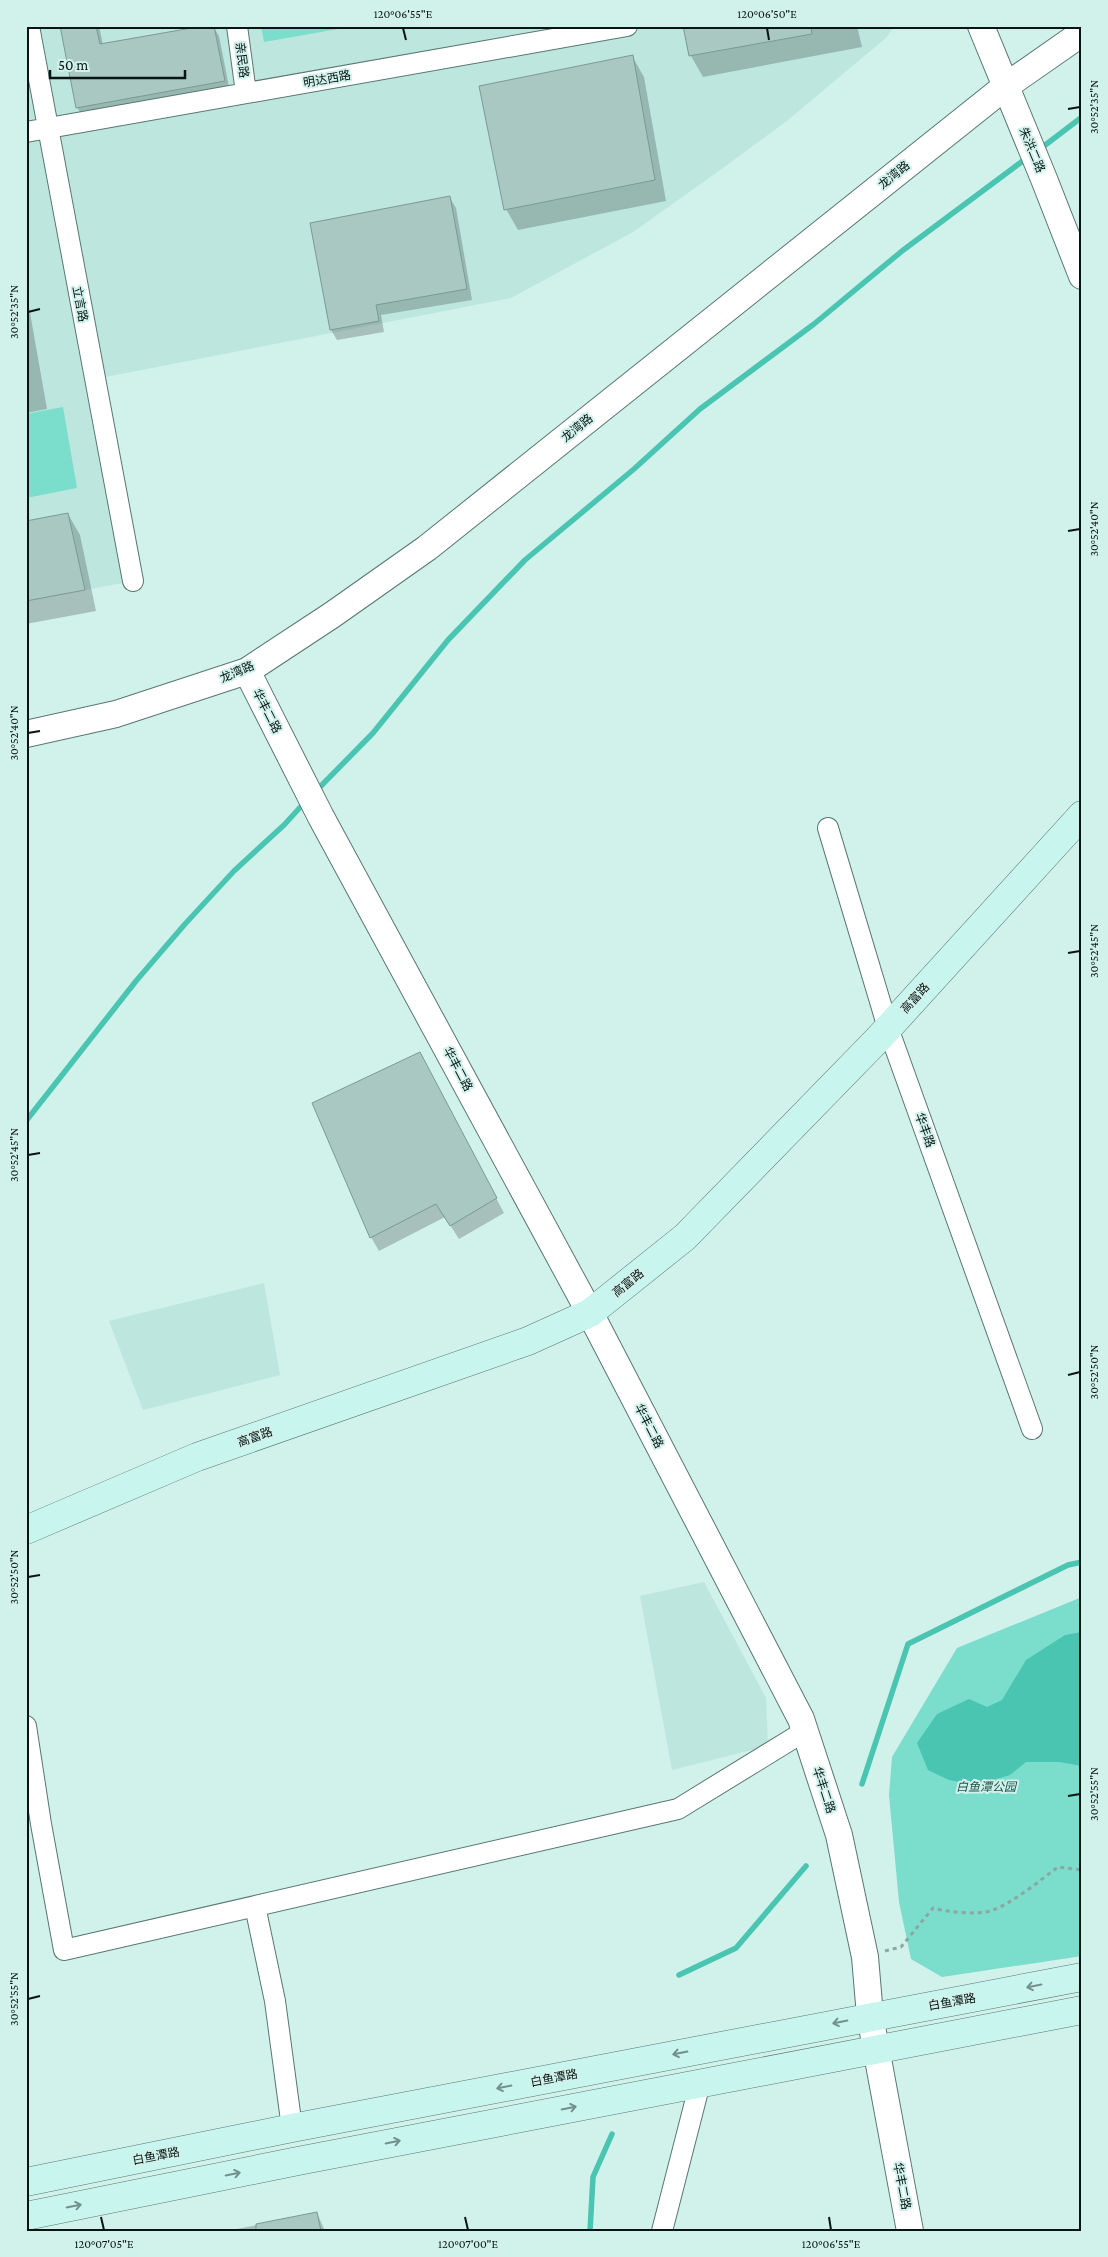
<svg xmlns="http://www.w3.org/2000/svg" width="1108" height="2257" font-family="'Crimson Pro','Noto Sans SC',serif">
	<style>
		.built { fill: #bce6de }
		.green { fill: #7bddcc }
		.water { fill: #49c5b2 }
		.shadow { fill: #0003 }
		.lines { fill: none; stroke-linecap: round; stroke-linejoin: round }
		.stream { stroke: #49c5b2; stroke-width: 5.5 }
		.building { fill: #a8c8c1; stroke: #7b9a94 }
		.minor-casing { stroke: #597771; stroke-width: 22 }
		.tertiary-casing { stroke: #597771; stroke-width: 28 }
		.secondary-casing { stroke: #597771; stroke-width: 29 }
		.path { stroke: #8ca6a1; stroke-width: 3; stroke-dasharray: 4 4; stroke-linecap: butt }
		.minor { stroke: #fff; stroke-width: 20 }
		.tertiary { stroke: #fff; stroke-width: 26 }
		.secondary { stroke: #c9f5ef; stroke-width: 28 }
		.oneway { stroke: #73908c }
		.ticks { fill: none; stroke: #091513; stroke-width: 2 }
		.labels { text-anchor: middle; stroke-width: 4; stroke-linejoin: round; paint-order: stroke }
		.street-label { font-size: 12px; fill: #091513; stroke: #d1f1eb }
		.park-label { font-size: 12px; font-style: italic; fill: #1d5249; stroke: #d1f1eb }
		.neatline { fill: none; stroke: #091513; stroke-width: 2 }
		.ticks-label { font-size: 12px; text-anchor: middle; fill: #091513 }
	</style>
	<rect width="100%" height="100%" fill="#d1f1eb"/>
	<path class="built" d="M26 26H894L887 37 788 120 723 168 633 232 511 298 95 379 133 581 26 601Z
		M264 1283 280 1375 143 1410 109 1321Z
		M704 1582 766 1698 768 1746 672 1770 640 1596Z"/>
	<path class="green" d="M261 26H349V27L264 42Z
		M63 407 77 488 26 498V414Z
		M1082 1597V1956L942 1977 911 1959 899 1902 889 1795 892 1757 957 1648Z"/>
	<path class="water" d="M1082 1632V1766L1059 1762H1026L1010 1775 976 1785 949 1780 928 1770 917 1743 937 1714 969 1699 987 1707 1002 1700 1026 1660 1065 1635Z"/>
	<path class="shadow" d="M61 26H99L103 45 213 26 219 36 230 92 83 118 77 107Z
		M684 26H857L862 47 703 77 691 56Z
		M632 56 644 77 666 201 518 230 506 209Z
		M450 198 456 208 472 300 381 315 384 332 337 340 331 330 311 224Z
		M26 290 47 409 26 413Z
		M68 514 80 535 96 611 26 624V522Z
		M427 1067 504 1213 459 1239 445 1217 379 1251 371 1237Z
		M317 2213 325 2231H227Z"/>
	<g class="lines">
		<path class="stream" d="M1040 149 1082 117
			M315 792 373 733 448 640 525 560 634 469 700 409 814 324 902 251 1028 157
			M26 1121 136 981 185 924 234 871 284 825 305 802
			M862 1784 908 1644 1068 1565 1082 1562
			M679 1975 736 1948 806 1866
			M590 2231 593 2177 612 2134"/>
	</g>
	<path class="building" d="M60 26H96L100 44 203 26H214L225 81 76 108Z
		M683 26H811L812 34 689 56Z
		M633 55 655 180 504 210 479 86Z
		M450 196 467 289 376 305 379 321 330 330 310 223Z
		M68 513 85 590 26 601V521Z
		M420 1052 497 1198 450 1226 436 1204 370 1238 312 1103Z
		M317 2212 321 2231H256V2224Z"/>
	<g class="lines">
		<g class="minor-casing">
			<path id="minor" d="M29 26 133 581
				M237 26 246 93
				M26 132 627 26
				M828 828 888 1028 1032 1429
				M26 1726 41 1824 64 1950 678 1809 805 1731
				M255 1906 275 2001 292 2128
				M662 2231 700 2083"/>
		</g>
		<g class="tertiary-casing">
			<path id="tertiary" d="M981 26 1044 179 1082 276
				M247 671 321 817 590 1313 801 1719 839 1835 865 1957 870 2016 910 2231
				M26 734 116 714 247 671 332 615 427 548 1006 86 1082 33"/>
		</g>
		<g class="secondary-casing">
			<path id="secondary" d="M26 1530 197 1457 528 1341 590 1313 685 1237 879 1038 1082 815
				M26 2182 292 2128 1082 1977
				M26 2216 298 2161 1082 2010"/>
		</g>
		<path class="path" d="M885 1951 901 1947 933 1908C947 1912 976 1915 990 1911 1012 1904 1039 1881 1058 1867L1082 1870"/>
		<use href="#minor" class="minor"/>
		<use href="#tertiary" class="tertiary"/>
		<use href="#secondary" class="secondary"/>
	</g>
	<defs><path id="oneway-shaft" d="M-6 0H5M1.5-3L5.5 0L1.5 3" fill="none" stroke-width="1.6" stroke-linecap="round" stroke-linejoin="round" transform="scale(1.25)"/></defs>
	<g class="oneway">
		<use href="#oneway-shaft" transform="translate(1034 1986) rotate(169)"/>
		<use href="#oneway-shaft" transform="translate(840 2022) rotate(169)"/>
		<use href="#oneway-shaft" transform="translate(680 2053) rotate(169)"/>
		<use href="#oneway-shaft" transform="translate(504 2087) rotate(169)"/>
		<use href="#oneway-shaft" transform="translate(569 2108) rotate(-11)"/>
		<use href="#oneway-shaft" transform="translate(393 2142) rotate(-11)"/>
		<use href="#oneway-shaft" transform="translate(233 2174) rotate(-11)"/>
		<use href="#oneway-shaft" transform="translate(74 2206) rotate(-11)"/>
	</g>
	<path class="ticks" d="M403 28 406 40M767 28 769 40M1068 109 1080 107M28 312 40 309M1068 531 1080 529M28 733 40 731M1068 953 1080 951M28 1155 40 1153M1068 1375 1080 1372M28 1577 40 1575M1068 1796 1080 1794M28 1999 40 1996M101 2217 104 2230M465 2217 468 2230M829 2217 831 2230"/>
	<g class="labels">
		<g class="street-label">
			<text transform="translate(242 60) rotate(83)" y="4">亲民路</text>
			<text transform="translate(327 79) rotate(-10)" y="4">明达西路</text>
			<text transform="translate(1032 150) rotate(67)" y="4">朱洪二路</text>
			<text transform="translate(894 175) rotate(-39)" y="4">龙湾路</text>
			<text transform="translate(80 304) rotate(79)" y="4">立言路</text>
			<text transform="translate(577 428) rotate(-39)" y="4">龙湾路</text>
			<text transform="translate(237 672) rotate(-23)" y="4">龙湾路</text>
			<text transform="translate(267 711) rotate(63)" y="4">华丰二路</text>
			<text transform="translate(915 998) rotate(-48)" y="4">高富路</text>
			<text transform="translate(458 1069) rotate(62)" y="4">华丰二路</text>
			<text transform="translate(925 1130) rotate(70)" y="4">华丰路</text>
			<text transform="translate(628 1283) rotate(-39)" y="4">高富路</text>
			<text transform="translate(649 1426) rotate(63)" y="4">华丰二路</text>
			<text transform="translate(255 1437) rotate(-19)" y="4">高富路</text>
			<text transform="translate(824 1790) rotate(72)" y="4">华丰二路</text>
			<text transform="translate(952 2002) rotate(-10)" y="4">白鱼潭路</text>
			<text transform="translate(554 2078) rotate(-11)" y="4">白鱼潭路</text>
			<text transform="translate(156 2156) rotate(-11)" y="4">白鱼潭路</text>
			<text transform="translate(902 2186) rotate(79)" y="4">华丰二路</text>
		</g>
		<g class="park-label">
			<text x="986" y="1791">白鱼潭公园</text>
		</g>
	</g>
	<rect width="1108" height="2257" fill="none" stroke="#d1f1eb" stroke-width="55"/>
	<path d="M50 70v8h135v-8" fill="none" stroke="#091513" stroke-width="2.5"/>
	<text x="58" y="70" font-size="15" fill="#091513" stroke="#d1f1eb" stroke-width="4" paint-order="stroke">50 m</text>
	<rect x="28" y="28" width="1052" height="2202" class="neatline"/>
	<g class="ticks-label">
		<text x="403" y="18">120°06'55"E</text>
		<text x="767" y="18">120°06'50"E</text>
		<text transform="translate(1094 107) rotate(-90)" y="4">30°52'35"N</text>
		<text transform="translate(14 312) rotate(-90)" y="4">30°52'35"N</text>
		<text transform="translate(1094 529) rotate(-90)" y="4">30°52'40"N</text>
		<text transform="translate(14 733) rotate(-90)" y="4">30°52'40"N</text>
		<text transform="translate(1094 951) rotate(-90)" y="4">30°52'45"N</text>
		<text transform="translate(14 1155) rotate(-90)" y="4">30°52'45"N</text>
		<text transform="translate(1094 1372) rotate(-90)" y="4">30°52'50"N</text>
		<text transform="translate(14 1577) rotate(-90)" y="4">30°52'50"N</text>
		<text transform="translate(1094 1794) rotate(-90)" y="4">30°52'55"N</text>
		<text transform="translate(14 1999) rotate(-90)" y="4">30°52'55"N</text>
		<text x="104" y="2248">120°07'05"E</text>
		<text x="468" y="2248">120°07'00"E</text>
		<text x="831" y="2248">120°06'55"E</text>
	</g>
</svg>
